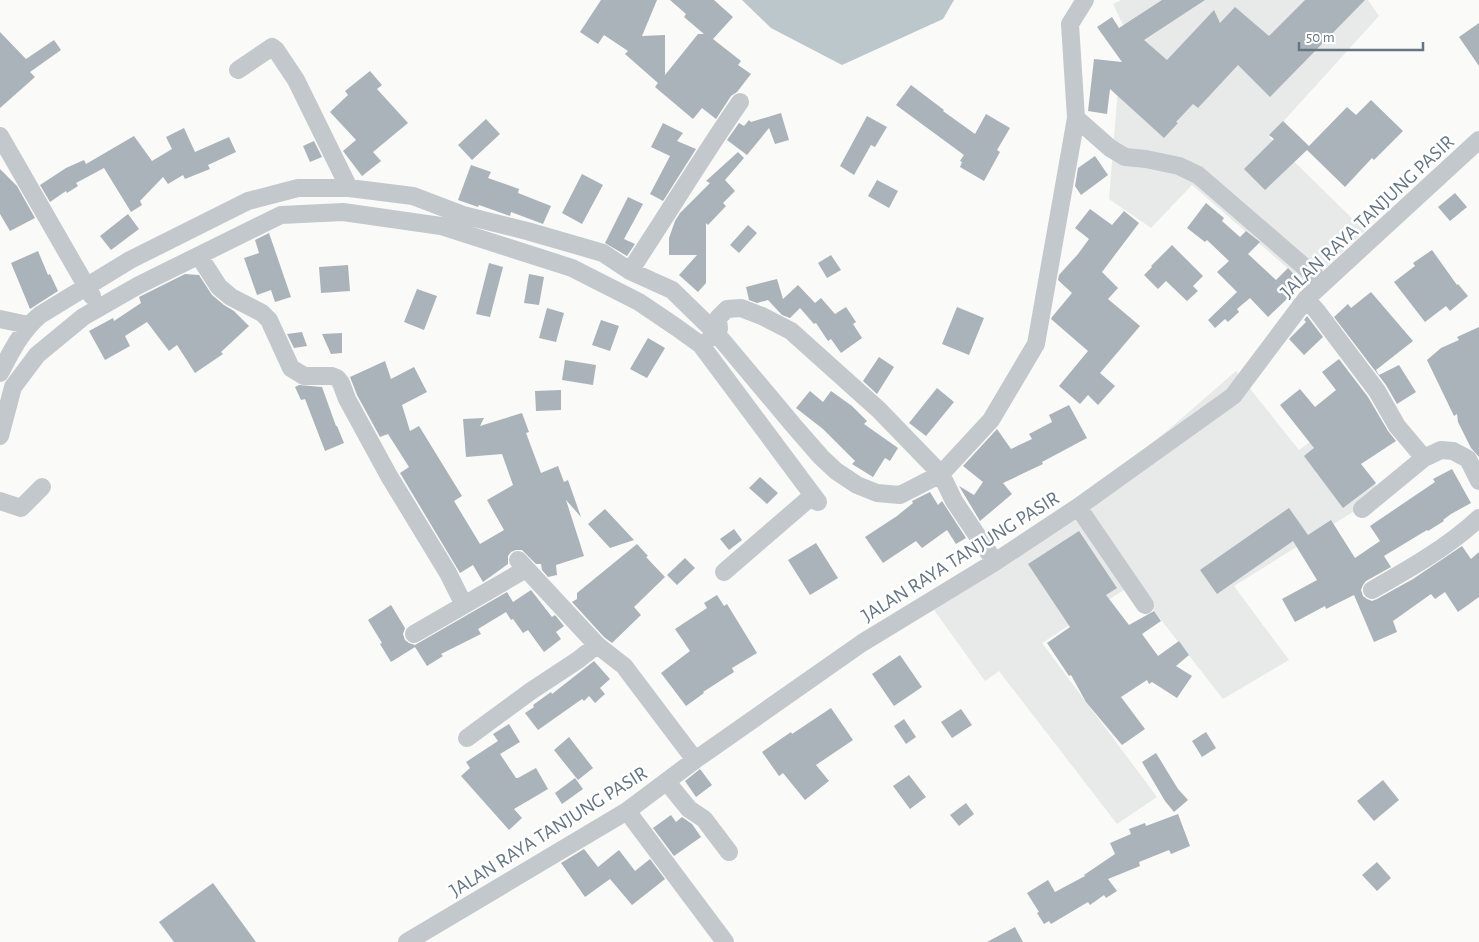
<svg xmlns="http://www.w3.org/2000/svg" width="1479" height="942" font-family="'Alegreya Sans',sans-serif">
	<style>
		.built { fill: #e8e9e9 }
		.water { fill: #bbc7cb }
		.building { fill: #aab3b9 }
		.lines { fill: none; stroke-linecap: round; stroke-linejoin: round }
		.minor { stroke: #c3c8cc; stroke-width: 18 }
		.labels { text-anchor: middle; stroke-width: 5; stroke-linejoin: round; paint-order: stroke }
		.street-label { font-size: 20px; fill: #657683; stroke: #fff }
	</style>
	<rect width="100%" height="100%" fill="#fafaf8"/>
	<path class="built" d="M1121 0H1368L1379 16 1269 137 1365 231 1307 285 1192 185 1151 228 1109 199 1118 88 1137 54 1113 4Z
		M1236 371 1299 450 1333 425 1382 494 1234 586 1289 660 1223 699 1133 584 1042 643 1157 797 1117 824 999 671 985 681 924 596 1061 514 1167 431Z"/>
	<path class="water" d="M742 0H954L943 19 842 65 771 28Z"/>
	<path class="building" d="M601 0H657L642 36 665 35V75L698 34H704L684 17 686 14 670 0H714L733 17 713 39 741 61 738 65 751 74 737 92 731 96 716 119 702 108 693 119 655 87 658 83 625 54 628 51 604 35 598 44 580 32Z
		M1162 0H1205L1144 40 1167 60 1214 10 1220 23 1235 7 1269 36 1305 0H1365L1270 97 1238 65 1198 108 1193 104 1176 122 1178 123 1164 138 1110 89 1107 114 1088 111 1094 59 1122 62 1097 27 1112 17 1119 28Z
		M1479 23V66L1459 37Z
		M0 32 26 59 54 40 61 50 30 72 35 77 0 108Z
		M370 71 382 85 377 89 408 123 373 152 381 161 362 176 343 151 356 140 330 112 348 95 345 91Z
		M911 85 944 110 943 111 975 134 986 114 1010 128 997 150 1000 152 984 181 960 167 962 162 960 161 964 155 896 105Z
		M1371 100 1403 131 1374 160 1372 158 1345 187 1307 150 1265 190 1244 169 1274 139 1269 135 1283 121 1309 146 1347 107 1356 115Z
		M781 113 789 140 775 144 769 128 747 155 727 140 739 123 744 126 749 120 751 122Z
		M867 116 887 127 875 147 871 145 854 175 840 166Z
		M486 119 500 134 472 160 458 145Z
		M663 123 683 133 677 141 696 149 663 201 650 194 670 156 651 147Z
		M184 128 195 152 229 137 236 152 208 165 210 169 185 179 183 175 168 184 163 177 140 201 142 205 131 212 104 168 76 183 78 186 67 193 66 191 50 202 40 185 66 168 84 160 86 164 134 136 152 161 172 149 166 137Z
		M314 141 322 157 310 162 303 146Z
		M738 152 744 158 725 180 735 191 723 203 726 206 708 225 706 223V283L698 292 679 275 697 255H669V238L675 221 680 213 710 183 706 181Z
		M1095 156 1108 175 1081 195 1075 186 1078 168Z
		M471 165 491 172 488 178 519 189 518 193 551 206 543 224 511 212 510 216 479 205 478 207 458 200Z
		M0 169 17 186 35 218 10 231 0 214Z
		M582 174 603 185 582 224 562 213Z
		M877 180 898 191 889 208 868 196Z
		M1455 193 1467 207 1450 221 1438 207Z
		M628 197 643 204 624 239 635 244 627 256 605 243Z
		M1206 203 1224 218 1222 221 1240 237 1246 231 1260 242 1248 254 1276 280 1288 268 1303 284 1268 317 1250 298 1237 309 1239 312 1228 322 1225 319 1215 328 1208 320 1237 292 1217 272 1229 261 1207 240 1205 242 1187 228Z
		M1090 209 1112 225 1124 211 1139 223 1102 272 1118 288 1108 299 1140 326 1100 373 1115 386 1098 405 1088 395 1080 404 1059 386 1088 351 1051 319 1052 317 1072 293 1058 280 1059 275 1078 254 1089 239 1075 228Z
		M128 214 139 229 111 250 100 236Z
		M748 225 757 233 739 253 730 245Z
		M269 233 291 297 275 302 271 290 257 295 244 258 259 253 255 240Z
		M1172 245 1203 276 1193 286 1198 291 1187 301 1166 281 1158 289 1144 275 1152 267 1151 266Z
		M1432 250 1457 285 1458 284 1468 296 1450 311 1446 306 1425 322 1394 282 1415 266 1413 263Z
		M38 251 48 275 50 274 58 291 30 309 11 263Z
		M831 255 841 270 827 278 818 263Z
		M489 263 503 267 490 317 476 314Z
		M348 265 350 291 321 293 319 267Z
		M185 274 199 275 212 295 224 305 234 311 249 326 221 352 223 354 195 373 177 345 169 351 147 322 125 336 130 346 105 360 89 331 113 318 114 321 141 303 139 297Z
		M529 274 544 277 539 305 524 303Z
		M777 279 783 299 798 285 815 303 821 298 835 314 846 307 856 322 853 324 862 338 841 353 831 339 828 341 816 323 814 324 800 308 790 318 782 315 768 300 757 303 749 300 746 287Z
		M417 289 437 296 424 330 404 322Z
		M1371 292 1413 341 1376 370 1379 375 1399 365 1416 392 1397 404 1386 385 1334 317 1348 304 1351 308Z
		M957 307 984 318 969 355 942 344Z
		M547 308 564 313 556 342 539 338Z
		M1307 316 1323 337 1304 355 1289 339 1306 322 1304 320Z
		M601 320 619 326 610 351 592 345Z
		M1479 327V457L1471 448 1458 422 1457 414 1454 416 1427 360 1441 348 1459 340 1457 337Z
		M302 332 307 346 294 348 287 334Z
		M342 333V353L331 354 322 334Z
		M648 338 665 348 647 378 630 369Z
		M879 357 894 367 877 394 863 381Z
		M1339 359 1368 397 1388 431 1396 441 1361 464 1376 483 1343 508 1304 456 1314 448 1280 405 1300 389 1315 407 1336 390 1322 372Z
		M565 360 596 365 593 385 562 380Z
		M385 361 391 379 414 367 427 392 402 405 410 431 419 426 462 496 454 501 480 544 504 530 487 500 513 485 502 454 466 457 463 419 484 418 480 426 522 413 529 432 526 433 541 473 558 466 564 482 568 480 581 517 566 500 584 556 556 565 557 575 548 577 542 570 541 564H536L522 550H516L511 552 508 556V564L483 582 473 565 460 573 400 473 409 467 388 434 380 437 357 395 350 377Z
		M299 385 322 387 336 426H337L344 443 325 451 305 399 301 400 295 387Z
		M937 388 954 402 926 436 909 423Z
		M561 390V410L536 411 535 391Z
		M810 391 823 402 831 391 852 406 867 421 864 424 898 448 890 461 885 458 873 477 852 464 855 461 823 429 796 408Z
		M1069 405 1087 438 1042 462 1043 464 1003 483 1012 494 980 521 959 486 974 495 983 482 963 466 997 429 1011 449 1032 439 1029 434 1052 422 1049 415Z
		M1452 469 1471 503 1451 514 1443 520 1444 521 1428 531 1427 530 1384 556 1391 567 1366 581 1363 585 1361 590 1363 596 1367 599 1372 601 1377 599 1413 579 1462 546 1471 559 1479 552V597L1458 612 1445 592 1435 599 1431 594 1393 621 1397 632 1374 642 1354 595 1326 609 1325 606 1295 622 1282 599 1317 580 1293 541 1217 594 1200 570 1289 508 1308 535 1331 520 1355 558 1380 541 1370 526 1435 482 1433 479Z
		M760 477 778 493 767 504 749 488Z
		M930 492 938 505 942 501 966 538 956 544 947 530 922 548 916 541 883 563 865 537 897 516 913 503 912 501Z
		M605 509 634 540 610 548 588 524Z
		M734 529 742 540 729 550 720 539Z
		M1079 531 1117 588 1106 595 1129 625 1154 611 1161 621 1142 634 1158 656 1179 641 1189 655 1176 666 1192 676 1177 698 1152 682 1149 684 1147 680 1121 697 1145 729 1122 745 1086 702 1071 675 1069 676 1047 643 1070 627 1028 564Z
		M816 543 838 578 810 595 788 560Z
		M637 544 648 556 646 557 665 577 634 607 641 615 612 643 604 637 572 602 577 599V593Z
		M685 558 695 568 677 585 667 575Z
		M531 590 552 617 555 615 564 626 556 632 561 639 544 652 528 630 523 633 513 619 511 620 506 612 478 629 481 634 441 654 443 656 427 666 415 647 391 662 380 644 382 643 368 620 391 605 405 628 403 634 405 640 409 643 415 645 507 592 513 602Z
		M717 595 724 606 727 604 757 653 732 668 734 672 703 692 704 693 686 706 661 673 690 651 675 629 707 608 704 603Z
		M900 655 922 687 894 706 872 674Z
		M594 661 610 679 600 688 605 694 595 703 589 696 584 701 582 699 538 730 525 713 534 707 533 705 551 692 552 694Z
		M831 708 853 740 816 765 829 781 805 800 783 773 779 776 762 752 791 732 792 734Z
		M961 709 972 725 952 738 941 722Z
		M904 719 916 737 906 744 894 726Z
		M509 724 520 742 500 754 516 778H518L536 768 548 789 514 809 522 818 509 830 461 776 470 768 466 762 498 741 493 734Z
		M1206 732 1216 748 1202 757 1192 741Z
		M569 737 593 768 578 780 554 750Z
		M1156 753 1178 789 1188 800 1174 812 1165 801 1142 762Z
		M700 769 712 785 696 797 685 781Z
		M909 775 926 797 910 809 893 786Z
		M575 778 583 789 562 804 555 793Z
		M1383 780 1399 800 1374 821 1357 801Z
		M966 803 974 814 959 826 950 815Z
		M1178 814 1190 846 1171 854 1169 850 1139 862 1140 866 1108 879 1117 891 1106 898 1104 895 1090 905 1088 902 1051 924 1049 921 1044 924 1037 913 1039 912 1027 893 1048 880 1055 892 1085 876 1084 875 1115 854 1110 843 1131 834 1129 829 1145 823 1146 826Z
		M671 815 676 822 682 817 692 824 701 837 674 856 653 828Z
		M584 849 598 867 619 850 635 871 650 859 665 879 632 905 610 879 585 897 561 863Z
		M1377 862 1391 878 1377 891 1362 875Z
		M213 883 256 942H174L159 922Z
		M1015 927 1023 942H987Z"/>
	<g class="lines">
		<path class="minor" d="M238 70 272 47 276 50 296 80 349 188
			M1076 118 1110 148 1125 157 1146 159 1179 166 1198 175 1323 283
			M0 136 92 296
			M199 256 219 287 231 297 262 313 269 320 291 368 304 376H332L337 378 341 383 347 399 389 476 448 573 464 605
			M630 271C667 215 702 157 740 102
			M1306 299 1316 310 1377 391 1397 426 1424 458 1441 450 1453 451 1468 459 1479 481
			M0 319 28 325
			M710 338 719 329 718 318 727 309 741 308 762 316 791 331 879 410 941 474 954 501 995 562
			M0 373C11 352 21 331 40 315L130 260 248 201 298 188H349L413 196 463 215 527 231 603 253 630 271 672 290 716 333 794 426 821 457 836 471 857 485 877 493 900 495 941 474 991 420 1036 344 1076 118 1070 24 1085 0
			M0 436 13 387 37 355 83 317 139 285 281 215 343 212 441 226 572 268 639 302 676 327 701 345 818 502
			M0 501 21 508 42 487
			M1078 507 1145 605
			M1362 509 1424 458
			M518 560 597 645 624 666 695 760
			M724 572 812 496
			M1372 590C1409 569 1448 547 1479 518
			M414 634 526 569
			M467 738 531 691 578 660 597 645
			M667 782 689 809 704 819 729 852
			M627 811 725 942
			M407 942 627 811 695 760 862 643 995 562 1078 507 1233 396 1306 299 1479 140"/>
	</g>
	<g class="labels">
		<g class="street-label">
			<text transform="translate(1367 216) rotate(-43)" y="7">JALAN RAYA TANJUNG PASIR</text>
			<text transform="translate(960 556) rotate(-32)" y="7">JALAN RAYA TANJUNG PASIR</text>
			<text transform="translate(548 831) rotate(-32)" y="7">JALAN RAYA TANJUNG PASIR</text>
		</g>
	</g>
	<path d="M1299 42v8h124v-8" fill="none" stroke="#657683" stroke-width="2.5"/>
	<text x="1306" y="42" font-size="15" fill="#657683" stroke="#ffffff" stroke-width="4" paint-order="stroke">50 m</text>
</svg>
